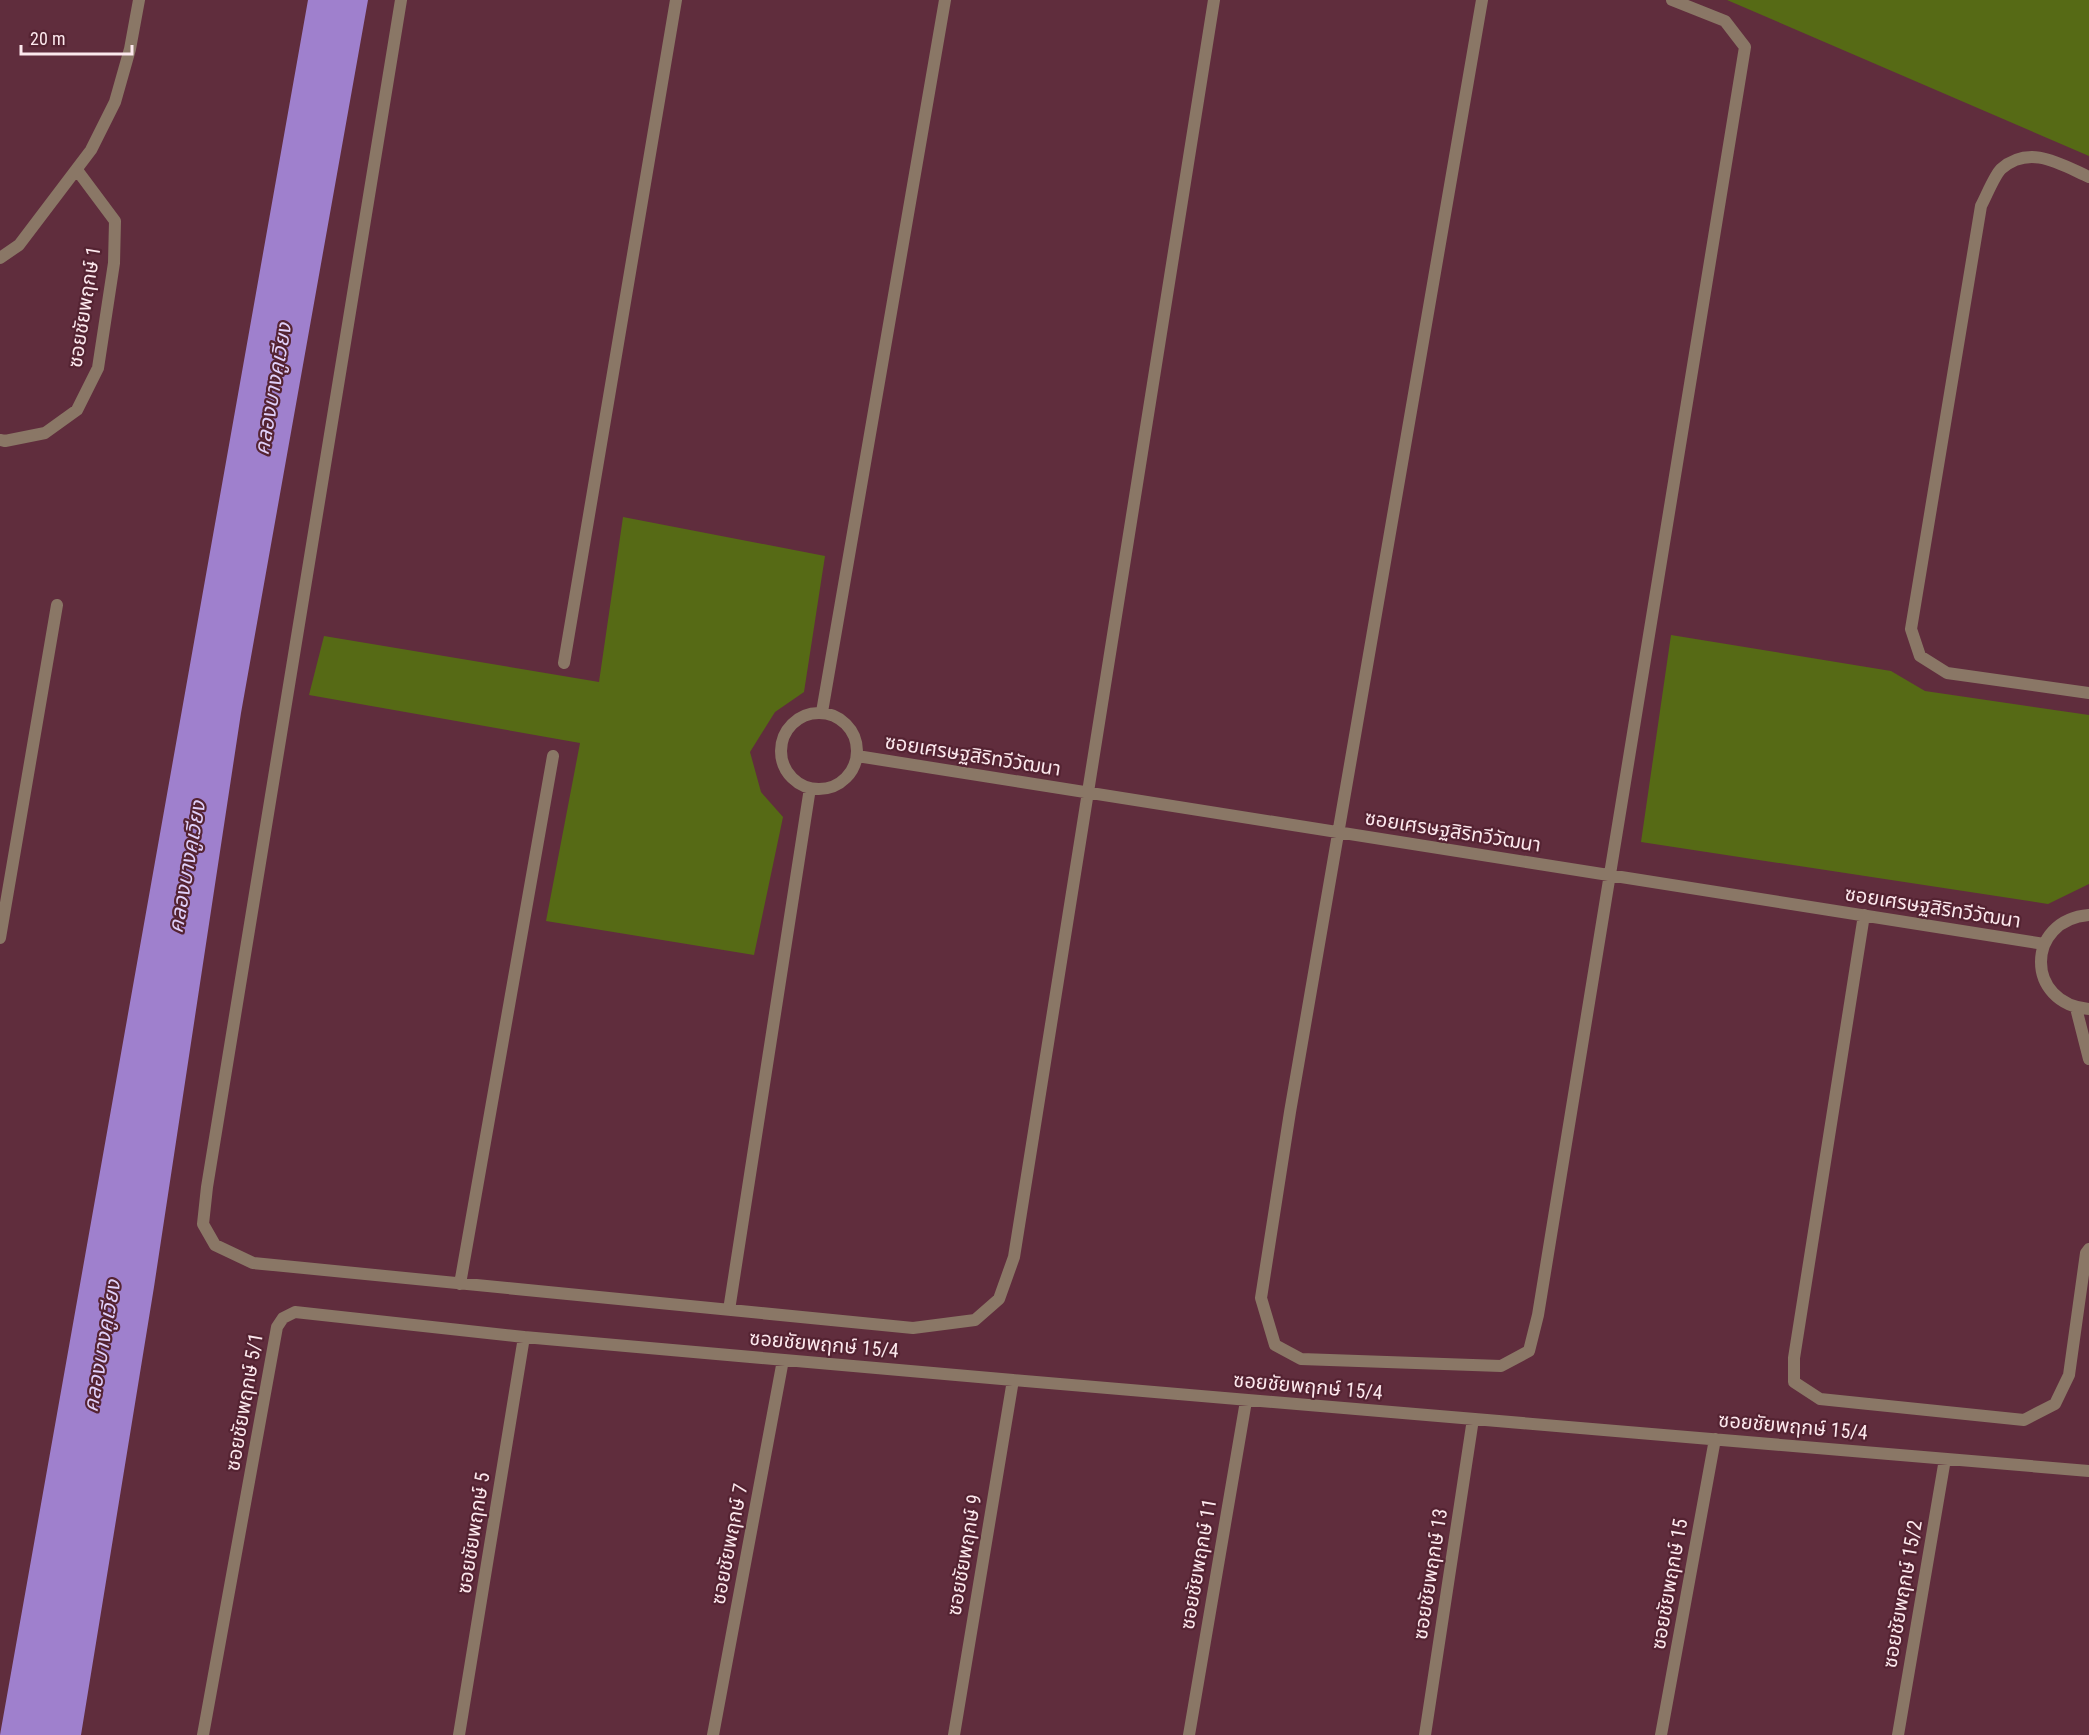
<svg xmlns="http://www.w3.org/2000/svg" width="2089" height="1735" font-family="'Roboto Condensed','Noto Sans Thai',sans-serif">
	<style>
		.green { fill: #566a15 }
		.water { fill: #9f80cd }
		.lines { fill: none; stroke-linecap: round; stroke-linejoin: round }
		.street { stroke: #8a7766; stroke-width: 12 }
		.labels { text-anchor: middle; stroke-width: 4.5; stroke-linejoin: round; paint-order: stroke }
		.street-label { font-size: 20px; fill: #fce8ed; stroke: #542332 }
		.water-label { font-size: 21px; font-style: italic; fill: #e1d1fb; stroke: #542332 }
	</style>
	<rect width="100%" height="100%" fill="#602d3d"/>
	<path class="green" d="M1727 0H2089V156Z
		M623 517 825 556 804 692 775 712 750 752 761 792 783 817 754 955 546 921 580 743 309 695 324 636 599 682Z
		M1671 635 1891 671 1925 691 2089 715V884L2048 904 1641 842Z"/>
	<path class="water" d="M308 0H368L241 713 154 1287 81 1735H0Z"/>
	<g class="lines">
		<path class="street" d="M401 0 207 1187 203 1224 215 1245 253 1263 913 1328 975 1320 999 1299 1014 1257 1214 0
			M1482 0 1290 1112 1261 1298 1275 1345 1301 1359 1501 1366 1529 1351 1538 1315 1745 47 1725 21 1672 0
			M2089 177C2060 164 2030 144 2001 169 1994 176 1986 197 1981 206L1911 629 1920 656 1947 673 2089 693
			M0 258 19 245 91 150 115 102 130 49 139 0
			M0 440 5 441 45 433 77 410 98 368 114 263 115 221 77 170
			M564 663 676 0
			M822 712 945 0
			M781 751a38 38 0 1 1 76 0a38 38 0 1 1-76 0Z
			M857 756 2044 944
			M1864 915 1794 1358V1382L1820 1399 2024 1420 2055 1404 2069 1375 2086 1253 2089 1249
			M2089 915C2025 920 2025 1004 2089 1009
			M0 938 57 605
			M2076 1008 2089 1059
			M460 1284 553 756
			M729 1310 810 788
			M203 1735 277 1327 283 1318 295 1312 524 1337 1013 1380 2089 1471
			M459 1735 524 1337
			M713 1735 783 1360
			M954 1735 1013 1380
			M1189 1735 1246 1401
			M1425 1735 1473 1419
			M1661 1735 1715 1439
			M1898 1735 1945 1459"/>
	</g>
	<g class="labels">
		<g class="street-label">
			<text transform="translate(84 307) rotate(-81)" y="7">ซอยชัยพฤกษ์ 1</text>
			<text transform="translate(973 755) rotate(9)" y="7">ซอยเศรษฐสิริทวีวัฒนา</text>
			<text transform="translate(1453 831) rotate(9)" y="7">ซอยเศรษฐสิริทวีวัฒนา</text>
			<text transform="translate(1933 907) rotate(9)" y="7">ซอยเศรษฐสิริทวีวัฒนา</text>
			<text transform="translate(824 1344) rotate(5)" y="7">ซอยชัยพฤกษ์ 15/4</text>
			<text transform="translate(1308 1386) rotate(5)" y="7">ซอยชัยพฤกษ์ 15/4</text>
			<text transform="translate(244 1402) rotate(-80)" y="7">ซอยชัยพฤกษ์ 5/1</text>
			<text transform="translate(1793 1426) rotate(5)" y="7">ซอยชัยพฤกษ์ 15/4</text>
			<text transform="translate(473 1533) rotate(-81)" y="7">ซอยชัยพฤกษ์ 5</text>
			<text transform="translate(729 1544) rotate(-79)" y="7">ซอยชัยพฤกษ์ 7</text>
			<text transform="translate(964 1555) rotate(-80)" y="7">ซอยชัยพฤกษ์ 9</text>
			<text transform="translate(1198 1564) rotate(-80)" y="7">ซอยชัยพฤกษ์ 11</text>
			<text transform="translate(1430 1574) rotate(-81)" y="7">ซอยชัยพฤกษ์ 13</text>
			<text transform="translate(1669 1584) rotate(-80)" y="7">ซอยชัยพฤกษ์ 15</text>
			<text transform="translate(1902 1594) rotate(-80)" y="7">ซอยชัยพฤกษ์ 15/2</text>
		</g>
		<g class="water-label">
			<text transform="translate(273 389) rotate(-80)" y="7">คลองบางคูเวียง</text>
			<text transform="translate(187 867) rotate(-80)" y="7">คลองบางคูเวียง</text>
			<text transform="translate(102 1346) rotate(-80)" y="7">คลองบางคูเวียง</text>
		</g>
	</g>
	<path d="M21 45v9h111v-9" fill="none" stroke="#fce8ed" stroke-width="3"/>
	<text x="30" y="45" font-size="18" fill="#fce8ed" stroke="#542332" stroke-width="4.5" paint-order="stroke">20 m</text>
</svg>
